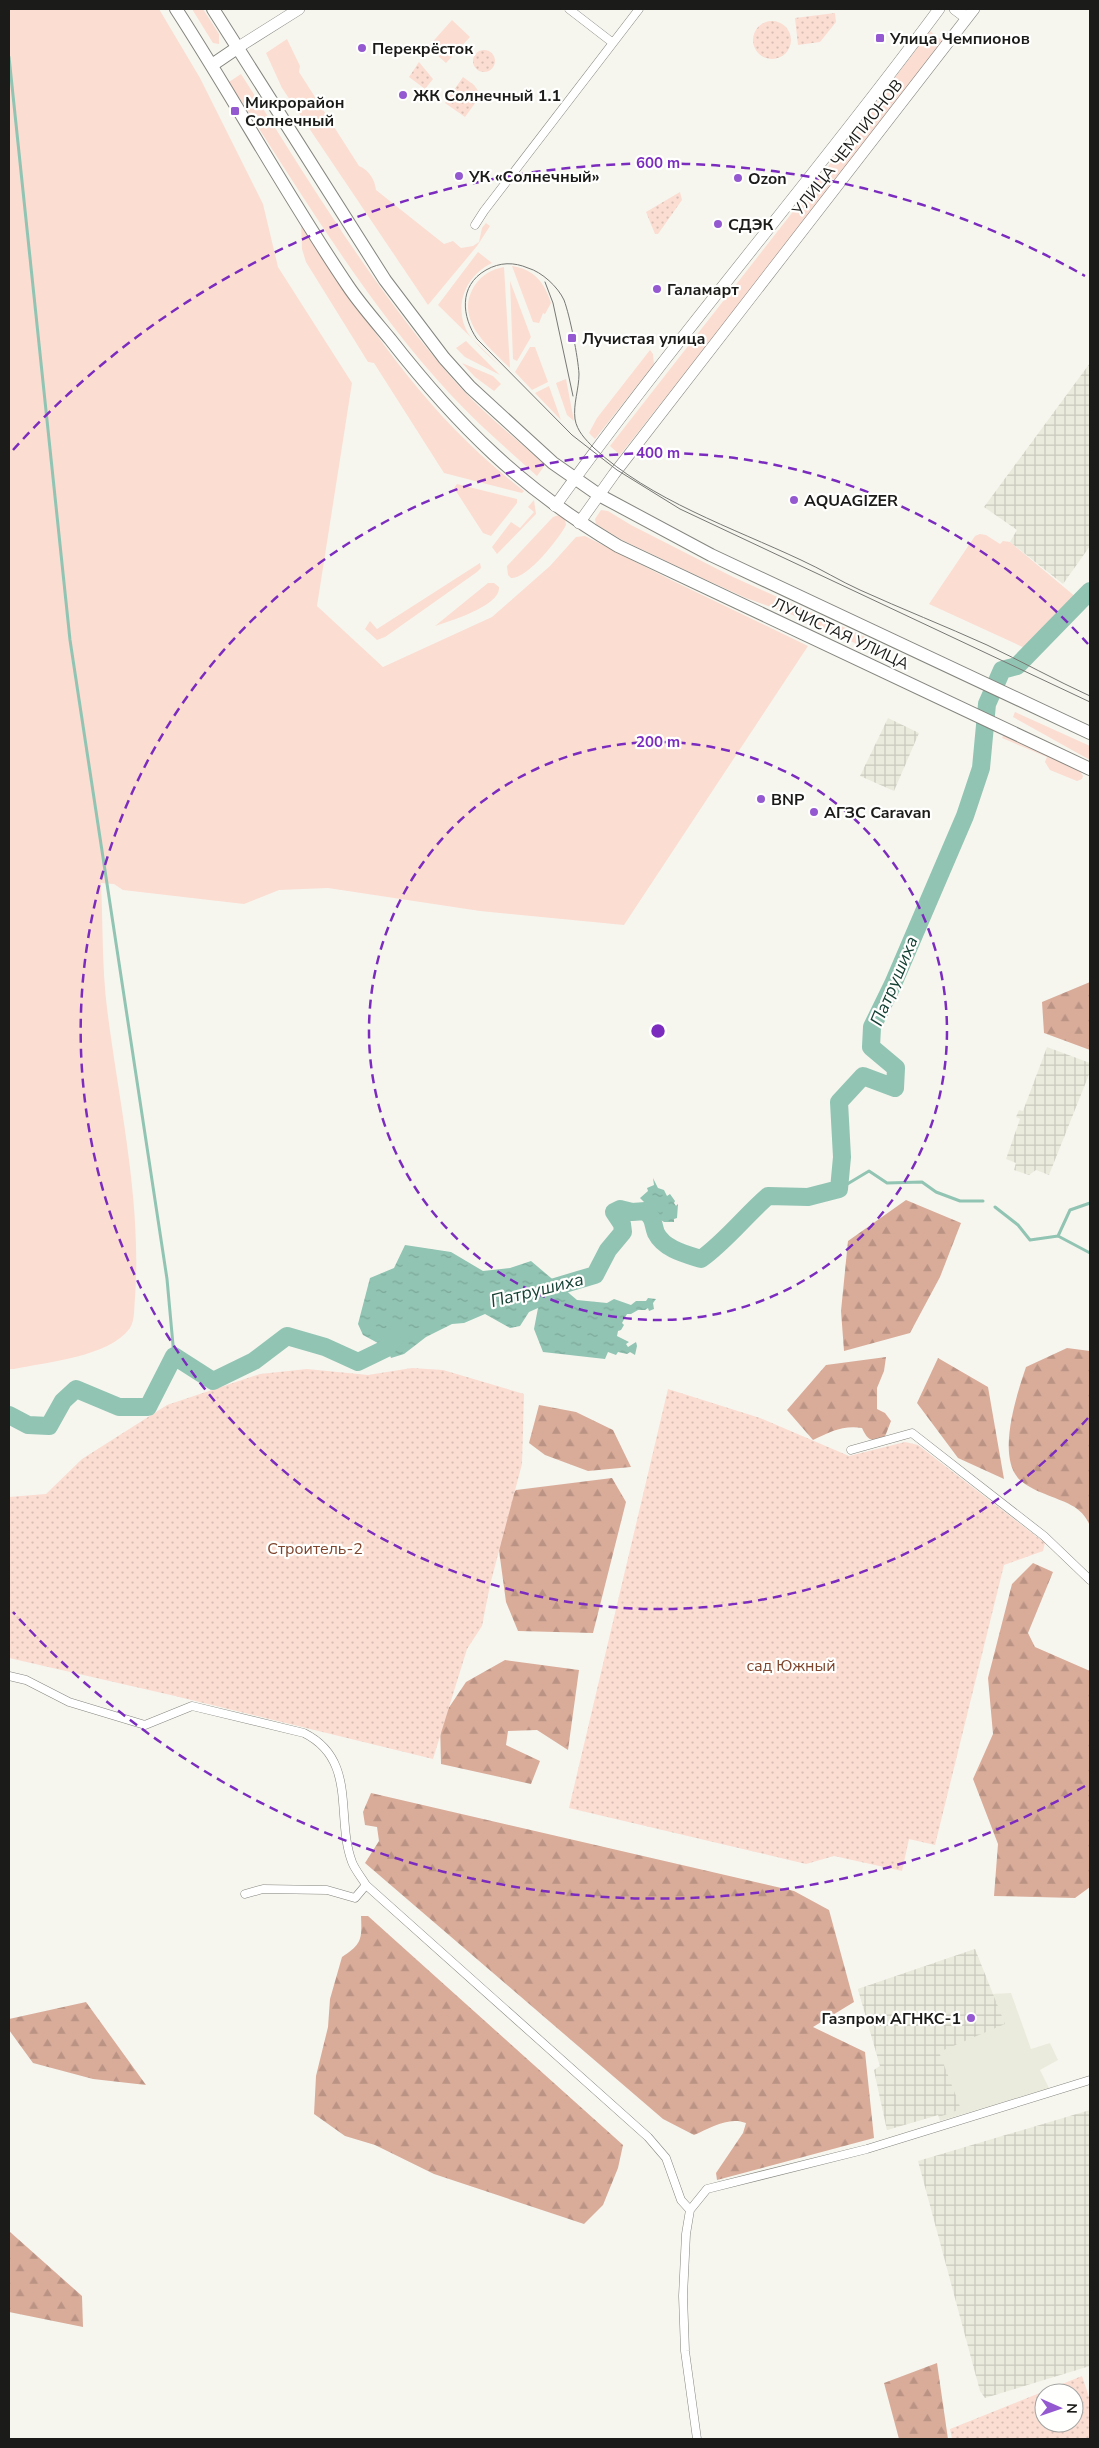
<svg xmlns="http://www.w3.org/2000/svg" width="1099" height="2448" font-family="'Nunito Sans',sans-serif">
	<style>
		.built { fill: #ebebdd }
		.industrial { fill: url(#industrial-grid) }
		.grass { fill: #fbddd2 }
		.forest { fill: url(#forest-firs) }
		.park { fill: url(#park-dots); fill-rule: evenodd }
		.water { fill: url(#water-ripples) }
		.lines { fill: none; stroke-linecap: round; stroke-linejoin: round }
		.stream { stroke: #91c4b3; stroke-width: 3 }
		.river { stroke: #91c4b3; stroke-width: 18 }
		.street-casing { stroke: #85857f; stroke-width: 9 }
		.secondary-casing { stroke: #85857f; stroke-width: 12 }
		.primary-casing { stroke: #85857f; stroke-width: 14 }
		.street { stroke: #fff; stroke-width: 8 }
		.secondary { stroke: #fff; stroke-width: 11 }
		.primary { stroke: #fff; stroke-width: 12 }
		.tram { stroke: #787874; stroke-width: 1 }
		.ring { fill: none; stroke: #7b2cbf; stroke-width: 2.5; stroke-dasharray: 9 6 }
		.poi-dot { fill: #9459d0; stroke: #fffffe; stroke-width: 2 }
		.labels { text-anchor: middle; stroke-width: 4.5; stroke-linejoin: round; paint-order: stroke }
		.poi-label { font-size: 16px; font-weight: bold; fill: #1b1b19; stroke: #fffffe; text-anchor: start }
		.street-label { font-size: 16px; fill: #1b1b19; stroke: #fffffe }
		.park-label { font-size: 16px; fill: #7e442c; stroke: #fffffe }
		.water-label { font-size: 18px; font-style: italic; fill: #164236; stroke: #fffffe }
		.centre { fill: #7b2cbf; stroke: #fffffe; stroke-width: 2.5 }
		.ring-label { font-size: 15px; text-anchor: middle; font-weight: bold; fill: #7b2cbf; stroke: #fffffe; stroke-width: 4.5; stroke-linejoin: round; paint-order: stroke }
	</style>
	<defs>
		<pattern id="industrial-grid" width="8" height="8" patternUnits="userSpaceOnUse" patternTransform="scale(1.25)"><rect width="8" height="8" fill="#ebebdd"/><path d="M0 4h8M4 0v8" fill="none" stroke="#c9c9bd"/></pattern>
		<pattern id="forest-firs" width="22" height="20" patternUnits="userSpaceOnUse" patternTransform="scale(1.25)"><rect width="22" height="20" fill="#d9ac9a"/><path d="M5 1l3.5 6h-7zM16 11l3.5 6h-7z" fill="#ba9384"/></pattern>
		<pattern id="park-dots" width="8" height="8" patternUnits="userSpaceOnUse" patternTransform="scale(1.25)"><rect width="8" height="8" fill="#fbddd2"/><path d="M2 2h.1M6 6h.1" fill="none" stroke="#d7bdb4" stroke-width="1.8" stroke-linecap="round"/></pattern>
		<pattern id="water-ripples" width="26" height="14" patternUnits="userSpaceOnUse" patternTransform="scale(1.25)"><rect width="26" height="14" fill="#91c4b3"/><path d="M2 4q2-2 4 0t4 0M15 11q2-2 4 0t4 0" fill="none" stroke="#7ca899"/></pattern>
	</defs>
	<rect width="100%" height="100%" fill="#f6f6ef"/>
	<path class="built" d="M975 1949 992 1994 1011 1993 1031 2049 1050 2043 1058 2060 1040 2070 1049 2088 940 2121 938 2115 887 2130 874 2070 880 2066 858 1989Z"/>
	<path class="industrial" d="M1090 363V546L1063 584 1010 542 1017 530 984 507Z
		M888 718 919 733 894 791 860 776Z
		M1047 1047 1090 1063V1072L1049 1175 1036 1170 1029 1175 1014 1170 1016 1163 1006 1159 1020 1119 1016 1117 1019 1110 1023 1111Z
		M975 1949 1005 2024 939 2052 961 2109 939 2117 938 2115 887 2130 874 2070 880 2066 858 1989Z
		M1090 2110V2366L985 2398 980 2391 918 2161Z"/>
	<path class="grass" d="M9 9H159L200 78 263 204 278 267 352 383 317 606 383 667 492 617 550 566 576 537 585 536 671 580 808 646 624 925 480 911 328 888 279 890 244 904 123 890 114 884 101 883C103 924 102 967 107 1008 119 1104 142 1201 135 1298 134 1307 135 1320 130 1328 109 1357 47 1362 14 1369H9Z
		M192 9H203L219 34V44L213 43Z
		M452 20 470 37 446 63 428 47Z
		M930 31 943 41 836 181 824 172Z
		M287 39 300 66 299 72 359 166C369 170 375 180 376 190L444 244 453 241 461 248 473 246 479 242 482 228 486 223 490 226 477 246 428 305 282 88 266 53Z
		M241 74C307 177 370 284 451 377 479 410 513 436 545 465L537 476C508 450 478 424 451 395 364 301 299 189 229 82Z
		M820 177 832 187 620 455 610 446Z
		M301 221C367 324 425 415 524 491L522 493 444 473 374 363 368 362 306 262 302 249Z
		M478 252 492 263C464 276 452 310 470 336 480 349 495 361 506 372L438 305Z
		M512 266C534 269 545 283 551 303L545 314 543 313 539 323 533 322Z
		M504 267 510 368C488 346 453 319 475 285 482 275 492 269 504 267Z
		M510 281 531 337 517 361 513 359Z
		M466 341 500 375 465 357 456 348Z
		M530 347H535L548 382 532 390 515 372Z
		M650 350 653 354 654 364 595 439 589 433 597 418Z
		M462 363 493 376 501 384 494 391 475 377Z
		M566 379 574 421 567 415 556 383Z
		M549 386 561 420 535 393Z
		M457 484 517 499V503L491 536 483 533 454 488Z
		M534 500 536 514 497 554 492 547 511 522 520 528 534 512 528 507Z
		M601 510 608 511 631 525 731 576 876 642 879 646 877 651H872L798 617 746 598 700 577 622 540 596 524 595 519Z
		M559 515 565 520 566 525C559 539 526 580 511 578L508 575 507 566 553 517Z
		M980 534 986 535 1000 544 1003 541 1010 542 1077 598 1027 649 929 604 975 536Z
		M480 563 481 568 477 572 385 637 377 640 365 629 370 621 377 629Z
		M488 583H494L499 587C501 606 450 621 435 626Z
		M1015 712 1090 746V760L1013 717Z
		M1004 734 1079 770 1083 776 1082 779 1077 781 1050 770 1045 762 1047 757 1002 738Z"/>
	<path class="forest" d="M1090 982V1050L1044 1033 1042 1002Z
		M906 1200 961 1223 940 1277 910 1333 844 1351 841 1311 848 1241Z
		M1067 1348 1090 1351V1526C1082 1505 1063 1502 1045 1494 1037 1491 1027 1486 1021 1481 995 1459 1017 1394 1026 1367Z
		M886 1357 884 1371 877 1388V1409L885 1413 891 1421 884 1439C871 1441 868 1441 862 1428 843 1425 830 1432 813 1440L787 1410 826 1365Z
		M938 1358 988 1387 1004 1479 958 1458 917 1403Z
		M539 1405 576 1412 613 1430 631 1467 588 1471 545 1455 529 1443Z
		M612 1478 626 1502 593 1633 518 1631 506 1602 498 1543 490 1526 516 1490Z
		M1033 1563 1053 1572 1028 1633 1035 1647 1090 1671V1887L1075 1898 994 1896 998 1844 973 1779 993 1734 988 1678 1012 1584Z
		M505 1660 579 1670 568 1750 537 1730 508 1731 506 1745 540 1761 531 1784 441 1764 440 1721 466 1682Z
		M371 1793 794 1891 829 1910 854 2002 813 2027 865 2052 874 2138 717 2180 716 2173 743 2133 746 2123C729 2116 710 2128 694 2135L663 2119 365 1863 379 1841 377 1827 365 1825 363 1812Z
		M361 1916H368L623 2145 618 2168 603 2205 584 2224 434 2174 375 2145 345 2136 314 2114 316 2076 328 2027 330 1999 342 1957C362 1944 362 1939 361 1916Z
		M86 2002 146 2085 93 2079 33 2063 9 2030V2019Z
		M9 2231 82 2296 83 2327 9 2312Z
		M937 2363 948 2439H899L884 2383Z"/>
	<path class="park" d="M835 13 836 22 820 42 798 45 795 18Z
		M753 40a19 19 0 1 1 38 0a19 19 0 1 1-38 0Z
		M473 61a11 11 0 1 1 22 0a11 11 0 1 1-22 0Z
		M419 62 433 79 425 89 409 77Z
		M463 77 474 85 481 95 465 117 445 103Z
		M680 192 682 200 658 234H655L646 212Z
		M412 1368 443 1370 524 1394 522 1464 490 1585 482 1626 467 1649 433 1759 175 1696 9 1658V1497L46 1494 82 1459 167 1405 260 1374 307 1369 368 1375Z
		M668 1389 760 1418 849 1456 905 1442 918 1445 1045 1543 1043 1551 1004 1565 935 1845 909 1839 902 1871 834 1856 806 1864 569 1808Z
		M1082 2376 1090 2400V2439H952L950 2429ZM1044 2393H1074V2423H1044Z"/>
	<path class="water" d="M653 1178 658 1188 664 1190 667 1196 670 1194 675 1201 674 1203 676 1206 678 1204 677 1218 674 1219V1222H664L658 1218 654 1220 650 1218 646 1219 651 1226H649L642 1220 637 1209 632 1212 633 1207H641L644 1202 640 1198 648 1191 647 1188 654 1185Z
		M405 1245 451 1252 483 1271 510 1268 531 1261 577 1300 607 1303 614 1299 631 1305 636 1301H646L648 1298 656 1299 653 1303 654 1309 649 1311 648 1308 645 1310H638L631 1314H627L622 1323 624 1325 621 1330 618 1331 617 1336 629 1342 626 1344 628 1347 636 1342 637 1346 635 1355 630 1352 627 1354 618 1352 616 1355 608 1352 605 1359 543 1352 534 1329 538 1308 529 1312 520 1326 510 1328 485 1314 464 1323 452 1324 426 1337 404 1354 391 1358 387 1348 363 1335 358 1324 370 1278 394 1268Z"/>
	<g class="lines">
		<path class="stream" d="M9 57 70 640 167 1279 174 1356
			M839 1189 869 1171 887 1183 922 1182 936 1192 960 1201H983
			M995 1207 1018 1225 1030 1240 1058 1236 1070 1210 1090 1203
			M1058 1236 1090 1253"/>
		<path class="river" d="M538 1292 595 1275 608 1250 623 1232 622 1224 614 1212 620 1209 632 1212 646 1211C655 1221 652 1222 656 1233 664 1249 685 1254 701 1259 726 1241 745 1216 768 1196L808 1197 839 1189 842 1157 839 1102 863 1076 895 1088 896 1068 871 1047 872 1027 893 984 965 816 981 768 987 704 1002 670 1017 666 1090 591
			M9 1415 28 1425 49 1426 63 1401 76 1389 119 1407H148L174 1356 213 1381 254 1361 287 1336 325 1347 358 1362 387 1348 400 1329"/>
		<g class="street-casing">
			<path id="street" d="M569 9 613 43
				M475 225 484 211 639 9
				M851 1450 912 1433 1044 1536 1090 1580
				M9 1676 26 1680 69 1702 145 1725 192 1706 304 1733C358 1760 335 1817 352 1862 355 1870 362 1878 366 1885L648 2137 666 2158 681 2200 690 2210
				M245 1894 263 1889 327 1890 355 1898 366 1885
				M697 2439 685 2351 683 2296 686 2234 690 2210 707 2189 867 2149 1090 2080"/>
		</g>
		<g class="secondary-casing">
			<path id="secondary" d="M955 9 967 18
				M237 48 299 9
				M555 506C677 336 815 177 939 9
				M579 523 614 474 974 9"/>
		</g>
		<g class="primary-casing">
			<path id="primary" d="M176 9C235 100 287 196 348 286 360 304 376 322 390 339 458 426 522 489 618 546L1090 769
				M213 9 385 280 444 358 470 387 553 463 599 495 711 555 1090 733
				M212 65 237 48"/>
		</g>
		<use href="#street" class="street"/>
		<use href="#secondary" class="secondary"/>
		<use href="#primary" class="primary"/>
		<path class="tram" d="M545 282 553 303 573 396
			M1090 696C1055 680 1021 661 987 645 945 626 902 609 860 590 840 581 821 569 801 560 733 528 650 500 594 448 585 439 577 431 575 419 573 404 579 389 579 374 578 357 570 316 564 300 558 287 542 272 528 268 514 262 500 262 486 270 458 286 462 317 477 339L572 435 617 470 680 509 1090 702"/>
	</g>
	<g class="ring">
		<circle cx="658" cy="1031" r="289"/>
		<path d="M1088 1418A578 578 0 1 1 1088 644"/>
		<path d="M1085 1786A868 868 0 0 1 13 1612M13 450A868 868 0 0 1 1085 276"/>
	</g>
	<g class="poi-dot">
		<rect x="875" y="33" width="10" height="10" rx="2.5"/>
		<circle cx="362" cy="48" r="5"/>
		<circle cx="403" cy="95" r="5"/>
		<rect x="230" y="106" width="10" height="10" rx="2.5"/>
		<circle cx="459" cy="176" r="5"/>
		<circle cx="738" cy="178" r="5"/>
		<circle cx="718" cy="224" r="5"/>
		<circle cx="657" cy="289" r="5"/>
		<rect x="567" y="333" width="10" height="10" rx="2.5"/>
		<circle cx="794" cy="500" r="5"/>
		<circle cx="761" cy="799" r="5"/>
		<circle cx="814" cy="812" r="5"/>
		<circle cx="971" cy="2018" r="5"/>
	</g>
	<g class="labels">
		<g class="poi-label">
			<text x="890" y="44">Улица Чемпионов</text>
			<text x="372" y="54">Перекрёсток</text>
			<text x="413" y="101">ЖК Солнечный 1.1</text>
			<text x="245" y="108">Микрорайон<tspan x="245" dy="18">Солнечный</tspan></text>
			<text x="469" y="182">УК «Солнечный»</text>
			<text x="748" y="184">Ozon</text>
			<text x="728" y="230">СДЭК</text>
			<text x="667" y="295">Галамарт</text>
			<text x="582" y="344">Лучистая улица</text>
			<text x="804" y="506">AQUAGIZER</text>
			<text x="771" y="805">BNP</text>
			<text x="824" y="818">АГЗС Caravan</text>
			<text x="961" y="2024" text-anchor="end">Газпром АГНКС-1</text>
		</g>
		<g class="street-label">
			<text transform="translate(847 147) rotate(-52)" y="6">УЛИЦА ЧЕМПИОНОВ</text>
			<text transform="translate(841 633) rotate(25)" y="6">ЛУЧИСТАЯ УЛИЦА</text>
		</g>
		<g class="park-label">
			<text x="315" y="1554">Строитель-2</text>
			<text x="791" y="1671">сад Южный</text>
		</g>
		<g class="water-label">
			<text transform="translate(894 981) rotate(-67)" y="6">Патрушиха</text>
			<text transform="translate(537 1290) rotate(-14)" y="6">Патрушиха</text>
		</g>
	</g>
	<circle cx="658" cy="1031" r="8" class="centre"/>
	<g class="ring-label">
		<text x="658" y="168">600 m</text>
		<text x="658" y="458">400 m</text>
		<text x="658" y="747">200 m</text>
	</g>
	<rect width="1099" height="2448" fill="none" stroke="#1b1b19" stroke-width="20"/>
	<g transform="translate(1059 2408) rotate(92)"><circle r="24" fill="#fffffe" stroke="#a4a4a2"/>
	<path d="M0-4L9 19L0 12L-9 19Z" fill="#9459d0"/>
	<text y="-8" font-size="14" font-weight="bold" text-anchor="middle" fill="#1b1b19">N</text>
	</g>
</svg>
